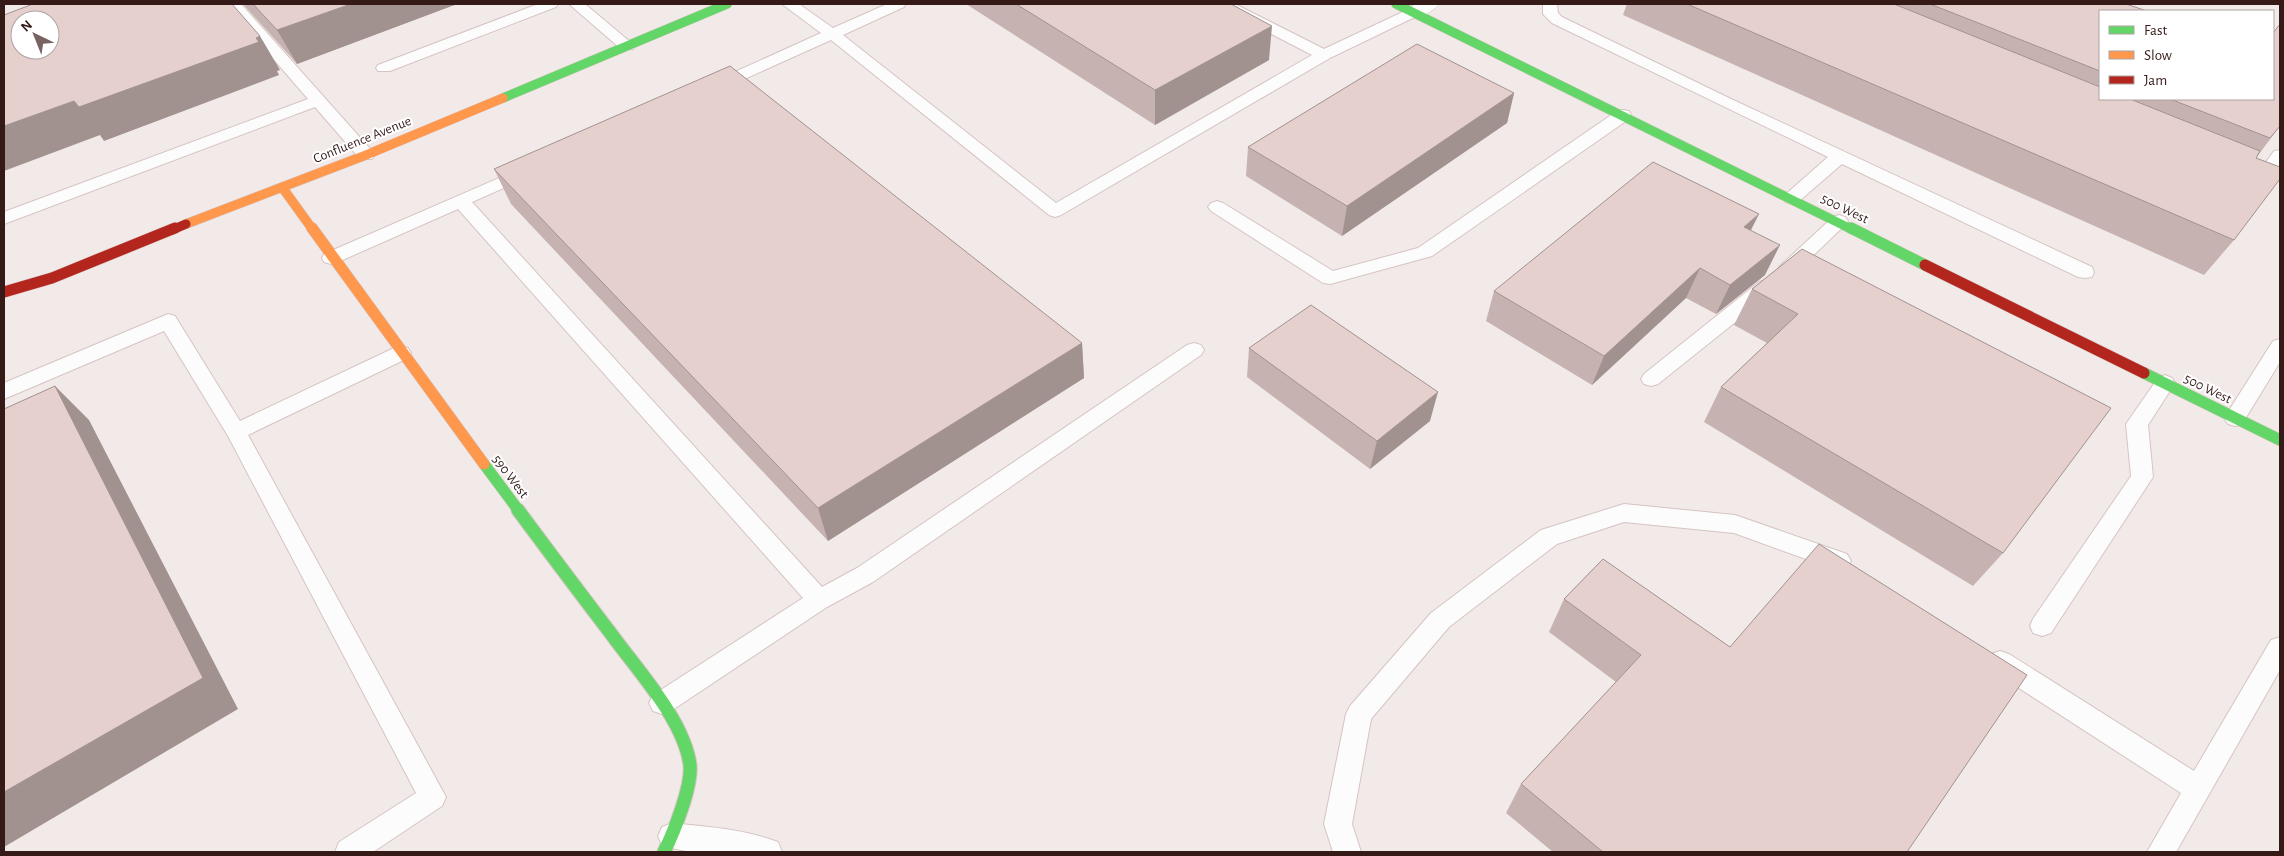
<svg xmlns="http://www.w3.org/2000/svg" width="2284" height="856" font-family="'Alegreya Sans',sans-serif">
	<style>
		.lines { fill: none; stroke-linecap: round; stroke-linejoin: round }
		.lane-casing { stroke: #d5c4c2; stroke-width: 2 }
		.street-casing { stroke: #d5c4c2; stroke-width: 1 }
		.fast-far2-casing { stroke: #d5c4c2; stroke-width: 10 }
		.fast-far1-casing { stroke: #d5c4c2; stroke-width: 12 }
		.fast-casing { stroke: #d5c4c2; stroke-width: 15 }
		.slow-far1-casing { stroke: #d5c4c2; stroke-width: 10 }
		.slow-casing { stroke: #d5c4c2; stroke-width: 12 }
		.jam-far1-casing { stroke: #d5c4c2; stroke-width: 10 }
		.jam-casing { stroke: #d5c4c2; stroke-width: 12 }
		.lane { fill: #fdfcfc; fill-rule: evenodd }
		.street { fill: #fdfcfc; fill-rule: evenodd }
		.fast-far2 { stroke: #63d668; stroke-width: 9 }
		.fast-far1 { stroke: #63d668; stroke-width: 11 }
		.fast { stroke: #63d668; stroke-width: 13 }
		.slow-far1 { stroke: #ff974d; stroke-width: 9 }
		.slow { stroke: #ff974d; stroke-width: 11 }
		.jam-far1 { stroke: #b3261e; stroke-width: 9 }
		.jam { stroke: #b3261e; stroke-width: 11 }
		.wall { fill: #c6b3b1 }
		.shaded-wall { fill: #a19290 }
		.building { fill: #e6d0ce; stroke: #a19290; fill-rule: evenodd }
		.labels { text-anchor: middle; stroke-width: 4; stroke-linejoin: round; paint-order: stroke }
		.street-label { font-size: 14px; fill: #351a18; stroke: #fff }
	</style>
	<rect width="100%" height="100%" fill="#f2eae8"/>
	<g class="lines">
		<g class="lane-casing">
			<path id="lane" d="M226 4H241L372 151 375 155 372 159H360L315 107 4 224V212L308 99Z
				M538 4H558L556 7 390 71H378L376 68 378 65Z
				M569 4H585L635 46 633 49H621Z
				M782 4H799L833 28 887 4H906L904 7 843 35 1056 203 1312 55 1219 7 1217 4H1235L1324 49 1409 9H1419L1422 12 1419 15 1330 58 1061 215 1055 217 1049 215 831 40 720 90H708L706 87 708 84 821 33Z
				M1543 4H1557L1558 13 1562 17 1729 98 2092 267 2094 272 2092 277 2085 278 2078 277 1842 164 1798 202 1792 204 1786 202 1783 198 1786 194 1828 157 1552 23 1543 14Z
				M1623 110 1629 111 1631 115 1629 119 1432 256 1330 284 1323 283 1211 211 1208 207 1211 203 1217 201 1223 203 1333 271 1418 248 1617 111Z
				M2280 150V167L2262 192 2256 194 2250 192 2247 188 2250 184 2274 151Z
				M527 166 533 167 536 171 533 175 472 202 822 587 857 568 1187 345 1194 343 1201 345 1204 350 1201 355 873 582 827 607 671 711 662 714 653 711 649 703 653 695 803 598 458 209 338 262 331 264 324 262 322 258 324 254Z
				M1839 215 1845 217 1848 221 1845 225 1793 275 1786 277 1779 275 1777 271 1779 267 1833 217Z
				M1766 280 1773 282 1776 287 1773 292 1658 384 1651 386 1644 384 1641 379 1644 374 1759 282Z
				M168 314 175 316 240 421 394 348 401 346 408 348 411 353 408 358 248 435 446 797 442 806 373 852H335L339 842 416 793 228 436 164 331 4 399V383Z
				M2280 339V362L2242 424 2235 426 2228 424 2224 418 2228 412 2273 341Z
				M2165 375 2172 378 2175 383 2148 425 2153 477 2051 633 2042 636 2033 633 2030 626 2033 619 2131 476 2126 424 2158 378Z
				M1624 504 1735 515 1847 554 1851 561 1847 568 1839 571 1734 533 1624 522 1557 544 1449 627 1371 719 1352 824 1361 852H1333L1324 824 1346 714 1350 706 1431 613 1541 530Z
				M2280 637V670L2176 852H2147L2181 793 1991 670 1988 662 1991 654 2000 651 2009 654 2194 771 2271 640Z
				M672 823C708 827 744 829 778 842L782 852C752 854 689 856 662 845L658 836 662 827Z"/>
		</g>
		<g class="street-casing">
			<path id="street" d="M1415 4H1439C1432 13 1418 19 1407 16L1404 12Z"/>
		</g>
		<g class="fast-far2-casing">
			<path id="fast-far2" d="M1396 4 1853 230
				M503 98 727 4"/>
		</g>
		<g class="fast-far1-casing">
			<path id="fast-far1" d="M1851 228 1925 265
				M2144 373 2280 440
				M484 464 519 511"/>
		</g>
		<g class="fast-casing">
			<path id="fast" d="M518 510C549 552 580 593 612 635 638 671 684 720 690 765 692 787 674 832 664 852"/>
		</g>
		<g class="slow-far1-casing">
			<path id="slow-far1" d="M282 187 313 230
				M186 224 366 155 503 98"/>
		</g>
		<g class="slow-casing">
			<path id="slow" d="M312 228 484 464"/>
		</g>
		<g class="jam-far1-casing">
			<path id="jam-far1" d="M172 230 186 224"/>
		</g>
		<g class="jam-casing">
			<path id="jam" d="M1925 265 2144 373
				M4 292 52 278 175 228"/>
		</g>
		<use href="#lane" class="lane"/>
		<use href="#street" class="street"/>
		<use href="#fast-far2" class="fast-far2"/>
		<use href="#fast-far1" class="fast-far1"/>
		<use href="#fast" class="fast"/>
		<use href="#slow-far1" class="slow-far1"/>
		<use href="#slow" class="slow"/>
		<use href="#jam-far1" class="jam-far1"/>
		<use href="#jam" class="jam"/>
	</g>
	<path class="wall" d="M243 4H457L297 64Z
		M966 4H1231L1269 60 1155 125Z
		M1627 4H2126L2100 11V99H2273L2280 126 2256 158 2234 240 2204 275 1623 15Z
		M1514 93 1507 123 1342 236 1246 176 1248 147Z
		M494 169 1082 343 1084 378 828 541 511 204Z
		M1751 230 1765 275 1716 314 1686 298 1592 385 1486 321 1494 291Z
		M1802 249 2003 553 1973 586 1704 422 1721 387 1767 343 1734 325 1752 289Z
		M1249 348 1430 421 1370 469 1247 377Z
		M1603 559 1907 852H1553L1506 813 1521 784 1616 682 1549 632 1564 599Z"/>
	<path class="shaded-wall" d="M351 4H457L297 64 277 30Z
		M1272 26 1269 60 1155 125V90Z
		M260 36 280 70 277 71 279 75 104 141 100 135 4 171V126L74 101Z
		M1514 93 1507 123 1342 236 1347 206Z
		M1759 214 1744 244V227Z
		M1780 245 1765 275 1716 314 1730 285Z
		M1700 268 1686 298 1592 385 1604 356Z
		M1082 343 1084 378 828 541 818 508Z
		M55 386 89 420 238 709 4 847V792Z
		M1438 392 1430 421 1370 469 1377 441Z"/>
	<path class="building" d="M33 4H232L260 36 256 38 259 42 79 107 74 101 4 126V15ZM20 20H50V50H20Z
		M253 4H351L277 30Z
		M1016 4H1231L1272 26 1155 90Z
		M1687 4H1894L2100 87V99H2130L2260 151 2256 158 2280 167V179L2234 240Z
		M1930 4H2126L2147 11H2100V71Z
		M2280 24V126L2270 138 2170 99H2273V33Z
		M1417 44 1514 93 1347 206 1248 147Z
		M730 66 1082 343 818 508 494 169Z
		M1653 162 1759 214 1744 227 1780 245 1730 285 1700 268 1604 356 1494 291Z
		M1802 249 2111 408 2003 553 1721 387 1798 314 1752 289Z
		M1311 305 1438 392 1377 441 1249 348Z
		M55 386 203 678 4 792V409Z
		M1819 544 2027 675 1907 852H1603L1521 784 1641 655 1564 599 1603 559 1730 647Z"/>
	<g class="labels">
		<g class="street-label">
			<text transform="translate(362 139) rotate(-22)" y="5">Confluence Avenue</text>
			<text transform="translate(1845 208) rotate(26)" y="5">500 West</text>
			<text transform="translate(2208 388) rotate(26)" y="5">500 West</text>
			<text transform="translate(511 476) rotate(53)" y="5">590 West</text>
		</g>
	</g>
	<rect width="2284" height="856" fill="none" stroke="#351a18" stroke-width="10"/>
	<rect x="2099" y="10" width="175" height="90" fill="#ffffff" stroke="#aea3a3"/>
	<rect x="2109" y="26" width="25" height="8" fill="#63d668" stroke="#aea3a3"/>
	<text x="2144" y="35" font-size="15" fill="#351a18">Fast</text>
	<rect x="2109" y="51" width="25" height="8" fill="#ff974d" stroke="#aea3a3"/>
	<text x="2144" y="60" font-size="15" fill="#351a18">Slow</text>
	<rect x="2109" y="76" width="25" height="8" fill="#b3261e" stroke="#aea3a3"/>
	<text x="2144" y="85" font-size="15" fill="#351a18">Jam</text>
	<g transform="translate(35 35) rotate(317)"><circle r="24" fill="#ffffff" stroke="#aea3a3"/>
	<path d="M0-4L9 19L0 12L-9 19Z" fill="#776361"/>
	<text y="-8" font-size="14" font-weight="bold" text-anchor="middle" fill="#351a18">N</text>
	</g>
</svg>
